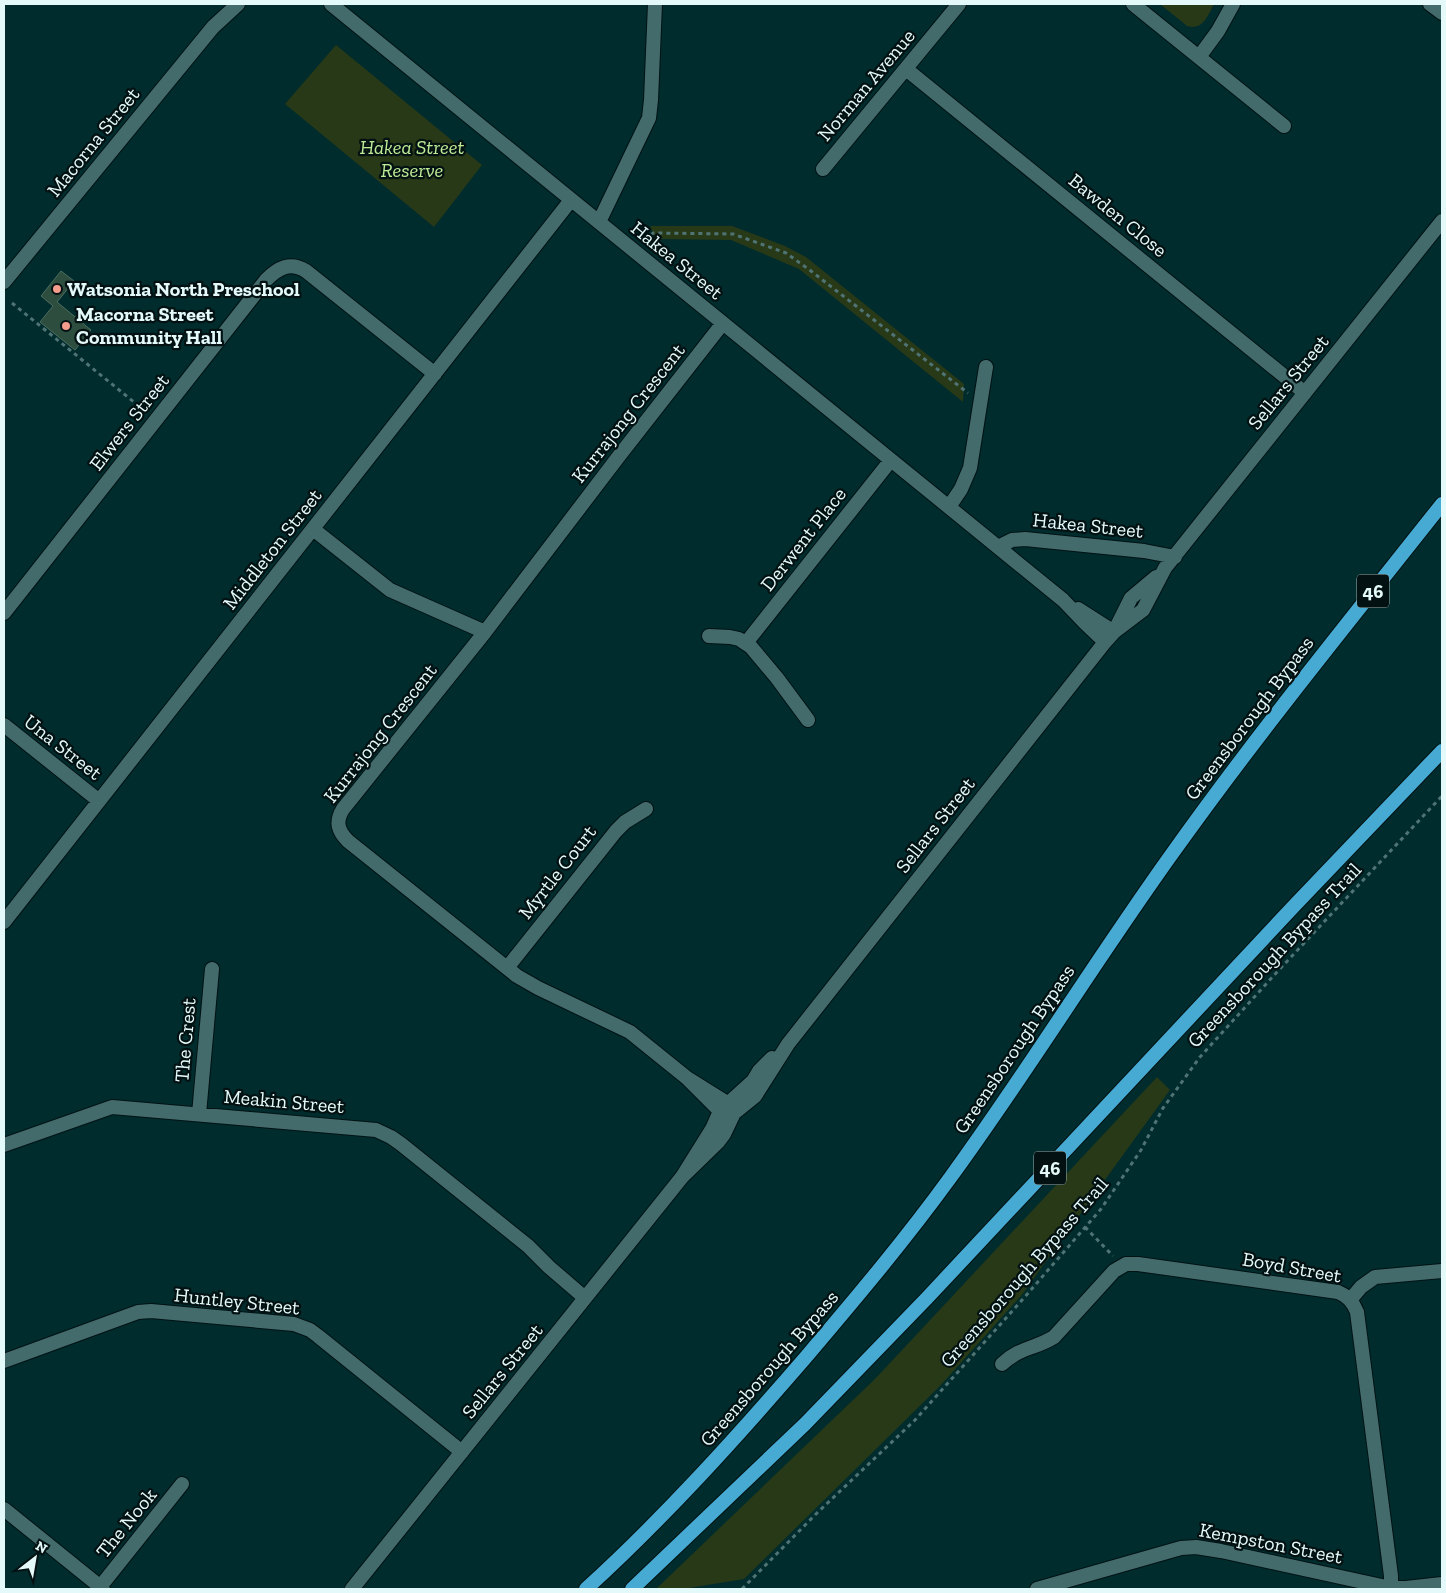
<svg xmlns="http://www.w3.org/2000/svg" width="1446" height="1593" font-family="'Zilla Slab',serif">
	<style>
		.green { fill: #273917 }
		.building { fill: #2d4d3f; stroke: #4c6d5e }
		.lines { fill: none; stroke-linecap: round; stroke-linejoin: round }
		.minor-casing { stroke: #011213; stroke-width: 16 }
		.trunk-casing { stroke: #011213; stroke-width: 16 }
		.path { stroke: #507475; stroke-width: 3; stroke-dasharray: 4 4; stroke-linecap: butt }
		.minor { stroke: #436b6c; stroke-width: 14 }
		.trunk { stroke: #47aad2; stroke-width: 14 }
		.poi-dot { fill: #f49d8c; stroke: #031112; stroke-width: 2 }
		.labels { text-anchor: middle; stroke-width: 4.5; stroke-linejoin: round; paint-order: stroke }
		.shield { fill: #031112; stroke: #a0b4b4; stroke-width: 1 }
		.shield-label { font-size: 19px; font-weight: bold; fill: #e4fafa }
		.street-label { font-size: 20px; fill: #e4fafa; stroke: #031112 }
		.park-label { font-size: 20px; font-style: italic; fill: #bdeb96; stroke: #031112 }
		.poi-label { font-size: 20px; font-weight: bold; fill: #e4fafa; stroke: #031112; text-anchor: start }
	</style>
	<rect width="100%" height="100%" fill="#002c2d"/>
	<path class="green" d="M1160 4H1214C1208 15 1203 31 1187 26Z
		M336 45 482 165 434 227 285 104Z
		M650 226H732L785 246 806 257 964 384 963 402 799 269 731 240 656 239Z
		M1157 1077 1170 1090 1021 1296 940 1386 744 1579 683 1589H656L875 1379Z"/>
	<path class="building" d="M61 271 74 281 57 302 91 330 75 350 40 322 53 306 41 296Z"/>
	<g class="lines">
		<g class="minor-casing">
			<path id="minor" d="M331 4 1063 600 1085 623 1105 642
				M1133 4 1284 126
				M1430 4 1442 13
				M1199 57 1218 31 1233 4
				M906 69 1305 393
				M823 169 959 4
				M599 222 649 118 651 100 655 4
				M4 282 213 27 238 4
				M949 507 961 489 970 468 986 367
				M313 529 390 590 485 632
				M998 547 1012 540 1025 539 1144 551 1175 557
				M1078 609 1114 632
				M4 613 266 280C278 268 290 261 306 271L435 374
				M1115 630 1131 598 1156 577
				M709 636 730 637 739 639 751 647 777 678 808 720
				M746 643 891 460
				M4 725 98 800
				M4 922 571 200
				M507 968 616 831 625 822 646 809
				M687 1078 727 1103 734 1113H725L720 1111 687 1078 630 1032 538 988 517 976 348 841C338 831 335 822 343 809L485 632 619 456 723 323
				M199 1114 212 969
				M4 1145 112 1107 376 1130 391 1137 401 1144 528 1246 549 1267 585 1298
				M682 1177 718 1142 724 1134 734 1113 755 1096 788 1044 1105 642 1114 632 1143 610 1165 568 1442 221
				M1350 1300 1361 1287 1375 1277 1442 1271
				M4 1361 138 1312 151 1311 294 1324 310 1330 318 1336 462 1452
				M1002 1364C1020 1347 1035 1349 1054 1337L1114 1271 1126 1264H1138L1338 1292C1348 1296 1353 1302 1357 1312L1391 1576V1588
				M4 1509 103 1589
				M100 1587 182 1484
				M352 1589 682 1177 712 1129 720 1111 753 1081 759 1071 772 1058
				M1037 1589 1181 1548 1196 1547 1221 1551 1391 1588H1406L1442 1584"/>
		</g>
		<g class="trunk-casing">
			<path id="trunk" d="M586 1589C665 1517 736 1438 806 1357 856 1298 905 1240 950 1178 1028 1071 1097 958 1174 851 1259 732 1351 619 1442 504
				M632 1589 805 1424 927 1298 1293 907 1442 751"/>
		</g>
		<path class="path" d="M646 241 653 233 733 234 786 253 811 271 968 393
			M12 303 145 411
			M1085 1227 1113 1256
			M742 1589 816 1514 915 1420 1023 1299 1101 1209 1141 1150 1163 1108 1200 1057 1277 972 1442 796"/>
		<use href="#minor" class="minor"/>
		<use href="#trunk" class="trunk"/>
	</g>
	<g class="poi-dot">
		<circle cx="57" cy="289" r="5"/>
		<circle cx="66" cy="326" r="5"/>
	</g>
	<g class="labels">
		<g class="shield">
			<rect x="1357" y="574.5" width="32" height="33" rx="4"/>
			<rect x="1034" y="1151.5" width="32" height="33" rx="4"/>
		</g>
		<g class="shield-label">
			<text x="1373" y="598">46</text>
			<text x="1050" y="1175">46</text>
		</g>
		<g class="street-label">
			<text transform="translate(866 85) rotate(-50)" y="7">Norman Avenue</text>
			<text transform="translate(93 142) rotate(-51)" y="7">Macorna Street</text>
			<text transform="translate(1118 215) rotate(39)" y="7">Bawden Close</text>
			<text transform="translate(677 260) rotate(39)" y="7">Hakea Street</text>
			<text transform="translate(1288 382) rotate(-51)" y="7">Sellars Street</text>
			<text transform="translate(628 413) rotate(-52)" y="7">Kurrajong Crescent</text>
			<text transform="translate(129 422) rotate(-52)" y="7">Elwers Street</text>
			<text transform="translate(1088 525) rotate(6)" y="7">Hakea Street</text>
			<text transform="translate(803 539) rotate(-52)" y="7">Derwent Place</text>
			<text transform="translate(272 549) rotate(-52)" y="7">Middleton Street</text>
			<text transform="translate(1249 718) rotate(-53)" y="7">Greensborough Bypass</text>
			<text transform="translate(380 733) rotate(-52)" y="7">Kurrajong Crescent</text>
			<text transform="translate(63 747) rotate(38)" y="7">Una Street</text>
			<text transform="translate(935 825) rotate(-52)" y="7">Sellars Street</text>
			<text transform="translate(557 872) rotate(-52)" y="7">Myrtle Court</text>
			<text transform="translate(1274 955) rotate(-47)" y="7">Greensborough Bypass Trail</text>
			<text transform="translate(185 1040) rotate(-85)" y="7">The Crest</text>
			<text transform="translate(1014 1049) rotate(-56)" y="7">Greensborough Bypass</text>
			<text transform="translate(284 1101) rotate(5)" y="7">Meakin Street</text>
			<text transform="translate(1292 1267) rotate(10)" y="7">Boyd Street</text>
			<text transform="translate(1024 1272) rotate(-49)" y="7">Greensborough Bypass Trail</text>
			<text transform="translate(237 1301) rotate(6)" y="7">Huntley Street</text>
			<text transform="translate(769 1368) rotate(-49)" y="7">Greensborough Bypass</text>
			<text transform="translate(502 1371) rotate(-51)" y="7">Sellars Street</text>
			<text transform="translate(126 1523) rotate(-51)" y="7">The Nook</text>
			<text transform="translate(1271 1543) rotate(11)" y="7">Kempston Street</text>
		</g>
		<g class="park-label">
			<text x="412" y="154">Hakea Street<tspan x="412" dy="23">Reserve</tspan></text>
		</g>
		<g class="poi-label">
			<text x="67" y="296">Watsonia North Preschool</text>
			<text x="76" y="321">Macorna Street<tspan x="76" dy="23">Community Hall</tspan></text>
		</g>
	</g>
	<rect width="1446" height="1593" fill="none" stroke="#e4fafa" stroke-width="10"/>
	<g transform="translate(35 1558) rotate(31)" stroke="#031112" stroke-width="4" paint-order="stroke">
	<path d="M0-4L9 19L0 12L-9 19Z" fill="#e4fafa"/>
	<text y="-8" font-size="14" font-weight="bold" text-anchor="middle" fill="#e4fafa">N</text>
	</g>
</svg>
